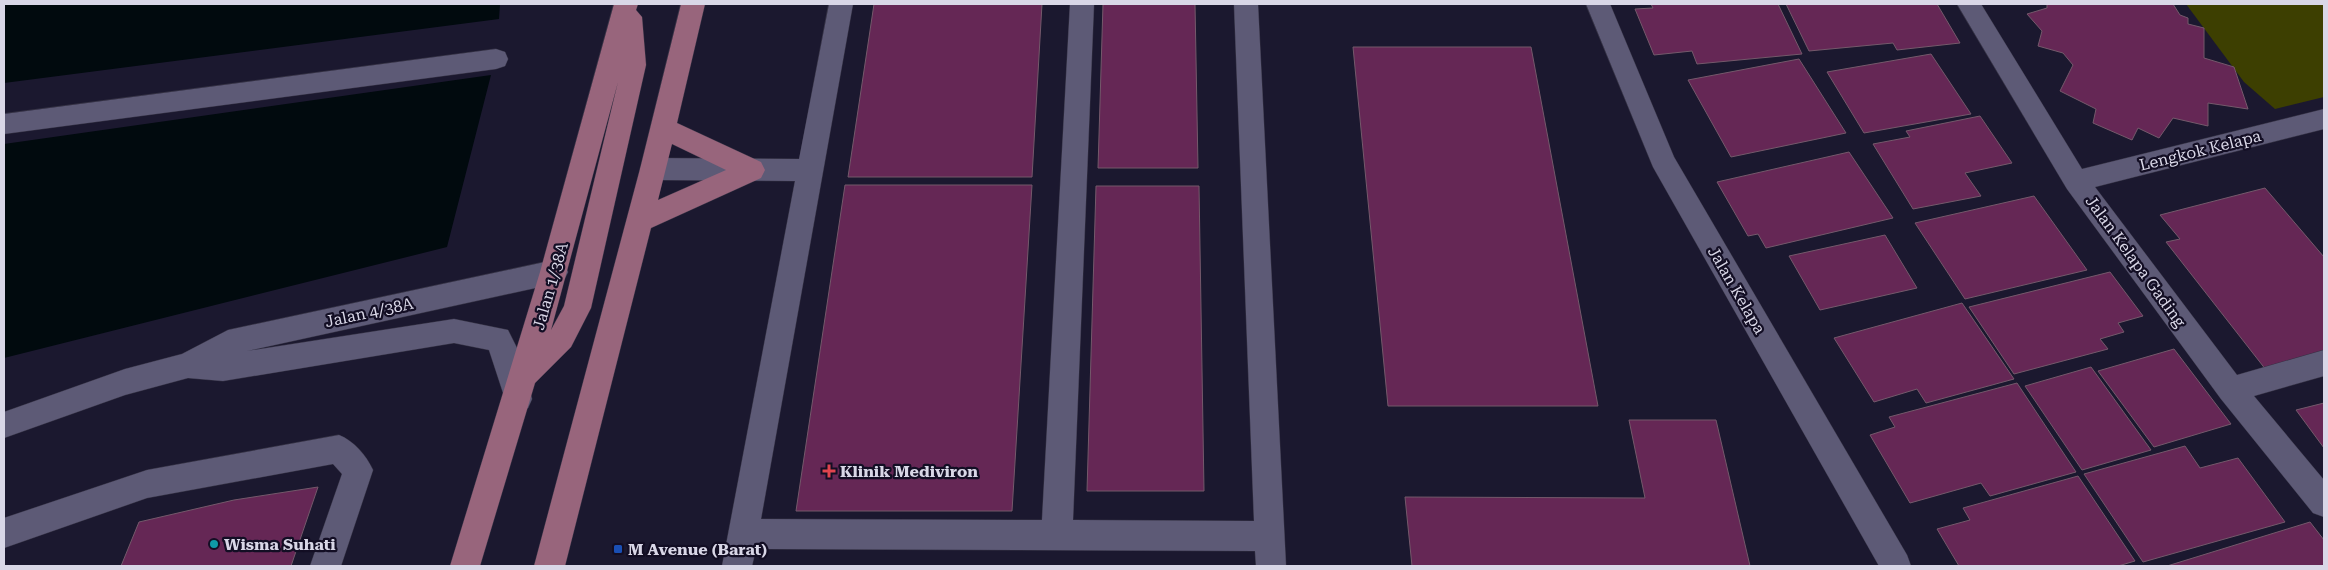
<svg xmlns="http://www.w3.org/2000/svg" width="2328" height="570" font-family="'Roboto Serif',serif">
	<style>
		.green { fill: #3d3f01 }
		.water { fill: #010a0e }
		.building { fill: #652755; stroke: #74596b }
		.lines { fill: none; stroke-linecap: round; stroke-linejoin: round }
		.minor-casing { stroke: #353244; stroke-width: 1 }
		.major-casing { stroke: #353244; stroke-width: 1 }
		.minor { fill: #5d5a76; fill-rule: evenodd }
		.major { fill: #98657c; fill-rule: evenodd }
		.health-dot { fill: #e0444e; stroke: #130e24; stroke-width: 2 }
		.culture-dot { fill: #0f9aa8; stroke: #130e24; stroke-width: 2 }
		.transit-dot { fill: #1a4fb4; stroke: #130e24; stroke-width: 2 }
		.labels { text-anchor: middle; stroke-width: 4.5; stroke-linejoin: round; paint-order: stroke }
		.street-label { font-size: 16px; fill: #d9d7e7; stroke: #130e24 }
		.poi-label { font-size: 16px; font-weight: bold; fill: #d9d7e7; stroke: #130e24; text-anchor: start }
	</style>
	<rect width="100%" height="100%" fill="#1b182f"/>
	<path class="green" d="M2186 4H2324V97L2275 109 2244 82Z"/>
	<path class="water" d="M4 4H500L499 19 4 83Z
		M491 75 447 247 4 358V144Z"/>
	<path class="building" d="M874 4H1042L1032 177H848Z
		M1103 4H1195L1198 168H1098Z
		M1651 4H1778L1802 54 1697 64 1692 51 1654 55 1635 9 1653 8Z
		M1786 4H1937L1960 43 1897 50 1893 43 1809 51Z
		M2047 4H2173L2180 15 2188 18V24L2204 28V58L2234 67 2248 109 2208 103V126L2173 118 2159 138 2138 128 2132 140 2093 123 2096 109 2060 91 2073 65 2063 53 2038 46 2042 31 2027 14 2047 8Z
		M1353 47H1531L1598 406H1388Z
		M1931 54 1971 114 1864 133 1827 72Z
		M1799 59 1846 133 1731 157 1688 80Z
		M1980 116 2012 163 1965 173 1981 196 1913 209 1873 144 1910 137 1906 131Z
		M1849 152 1893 218 1766 248 1758 234 1748 236 1717 182Z
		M845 185H1032L1012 511H796Z
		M1096 186H1199L1204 491H1087Z
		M2265 188 2324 257V360L2270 375 2166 242 2180 239 2160 215Z
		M2034 196 2087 270 1965 299 1915 223Z
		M1885 235 1917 288 1820 310 1789 256Z
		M2110 272 2143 316 2118 323 2124 332 2100 339 2108 349 2014 374 1969 307Z
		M1962 303 2014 379 1926 403 1917 389 1874 402 1834 338Z
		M2174 349 2231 424 2154 447 2098 371Z
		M2091 367 2151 450 2082 470 2025 386Z
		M2017 383 2076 472 1990 496 1981 483 1910 503 1870 435 1895 427 1889 417Z
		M2324 403V448L2296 410Z
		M1629 420H1716L1750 566H1412L1405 497 1645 498Z
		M2185 446 2200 468 2238 458 2285 522 2143 562 2084 474Z
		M2078 476 2135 561 2118 566H1959L1937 529 1970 520 1963 508Z
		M318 487 291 566H121L139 522 234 500Z
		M2310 522 2324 540V566H2167Z"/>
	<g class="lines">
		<g class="minor-casing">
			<path id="minor" d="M829 4H853L761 519 1042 520 1070 4H1094L1073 520 1254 521 1234 4H1258L1286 566H1256L1255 551 756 549 752 566H722L795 181 653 180 644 177 640 169 644 161 653 158 799 159Z
				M1586 4H1610L1674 157 1907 555 1911 566H1879L1653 167Z
				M1957 4H1981L2082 169 2324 109V129L2095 187 2237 375 2324 350V376L2254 396 2324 480V517L2313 513 2221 399 2067 189Z
				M496 49 505 52 508 59 505 66 496 69 4 134V114Z
				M554 260 564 264 568 272 564 280 554 284 247 351 454 319 508 330 521 356 532 399 528 408 518 412 508 408 489 350 454 343 223 381 188 378 125 395 4 438V412L125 369 182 354 228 330Z
				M339 435C354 441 366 455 373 470L341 566H310L342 474 333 464 147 498 4 548V518L147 470Z"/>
		</g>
		<g class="major-casing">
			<path id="major" d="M614 4H638L636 10 642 17 646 65 591 308 571 347 535 383 480 566H450L540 272ZM618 82 564 306 551 330Z
				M681 4H705L677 123 761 162 765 170 761 178 651 228 565 566H534L640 169ZM672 144 726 170 658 200Z"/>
		</g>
		<use href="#minor" class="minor"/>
		<use href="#major" class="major"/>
	</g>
	<path class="health-dot" d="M826.5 463.5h5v5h5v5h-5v5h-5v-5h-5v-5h5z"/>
	<circle class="culture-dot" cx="214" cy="544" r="5"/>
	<rect class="transit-dot" x="613" y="544" width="10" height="10" rx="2.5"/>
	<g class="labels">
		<g class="street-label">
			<text transform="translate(2200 150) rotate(-14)" y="6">Lengkok Kelapa</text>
			<text transform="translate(2136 261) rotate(54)" y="6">Jalan Kelapa Gading</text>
			<text transform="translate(550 286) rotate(-74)" y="6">Jalan 1/38A</text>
			<text transform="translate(1737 290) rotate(60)" y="6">Jalan Kelapa</text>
			<text transform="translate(369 312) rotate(-12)" y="6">Jalan 4/38A</text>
		</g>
		<g class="poi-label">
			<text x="840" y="477">Klinik Mediviron</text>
			<text x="224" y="550">Wisma Suhati</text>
			<text x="628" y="555">M Avenue (Barat)</text>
		</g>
	</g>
	<rect width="2328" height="570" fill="none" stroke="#d9d7e7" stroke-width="10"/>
</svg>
